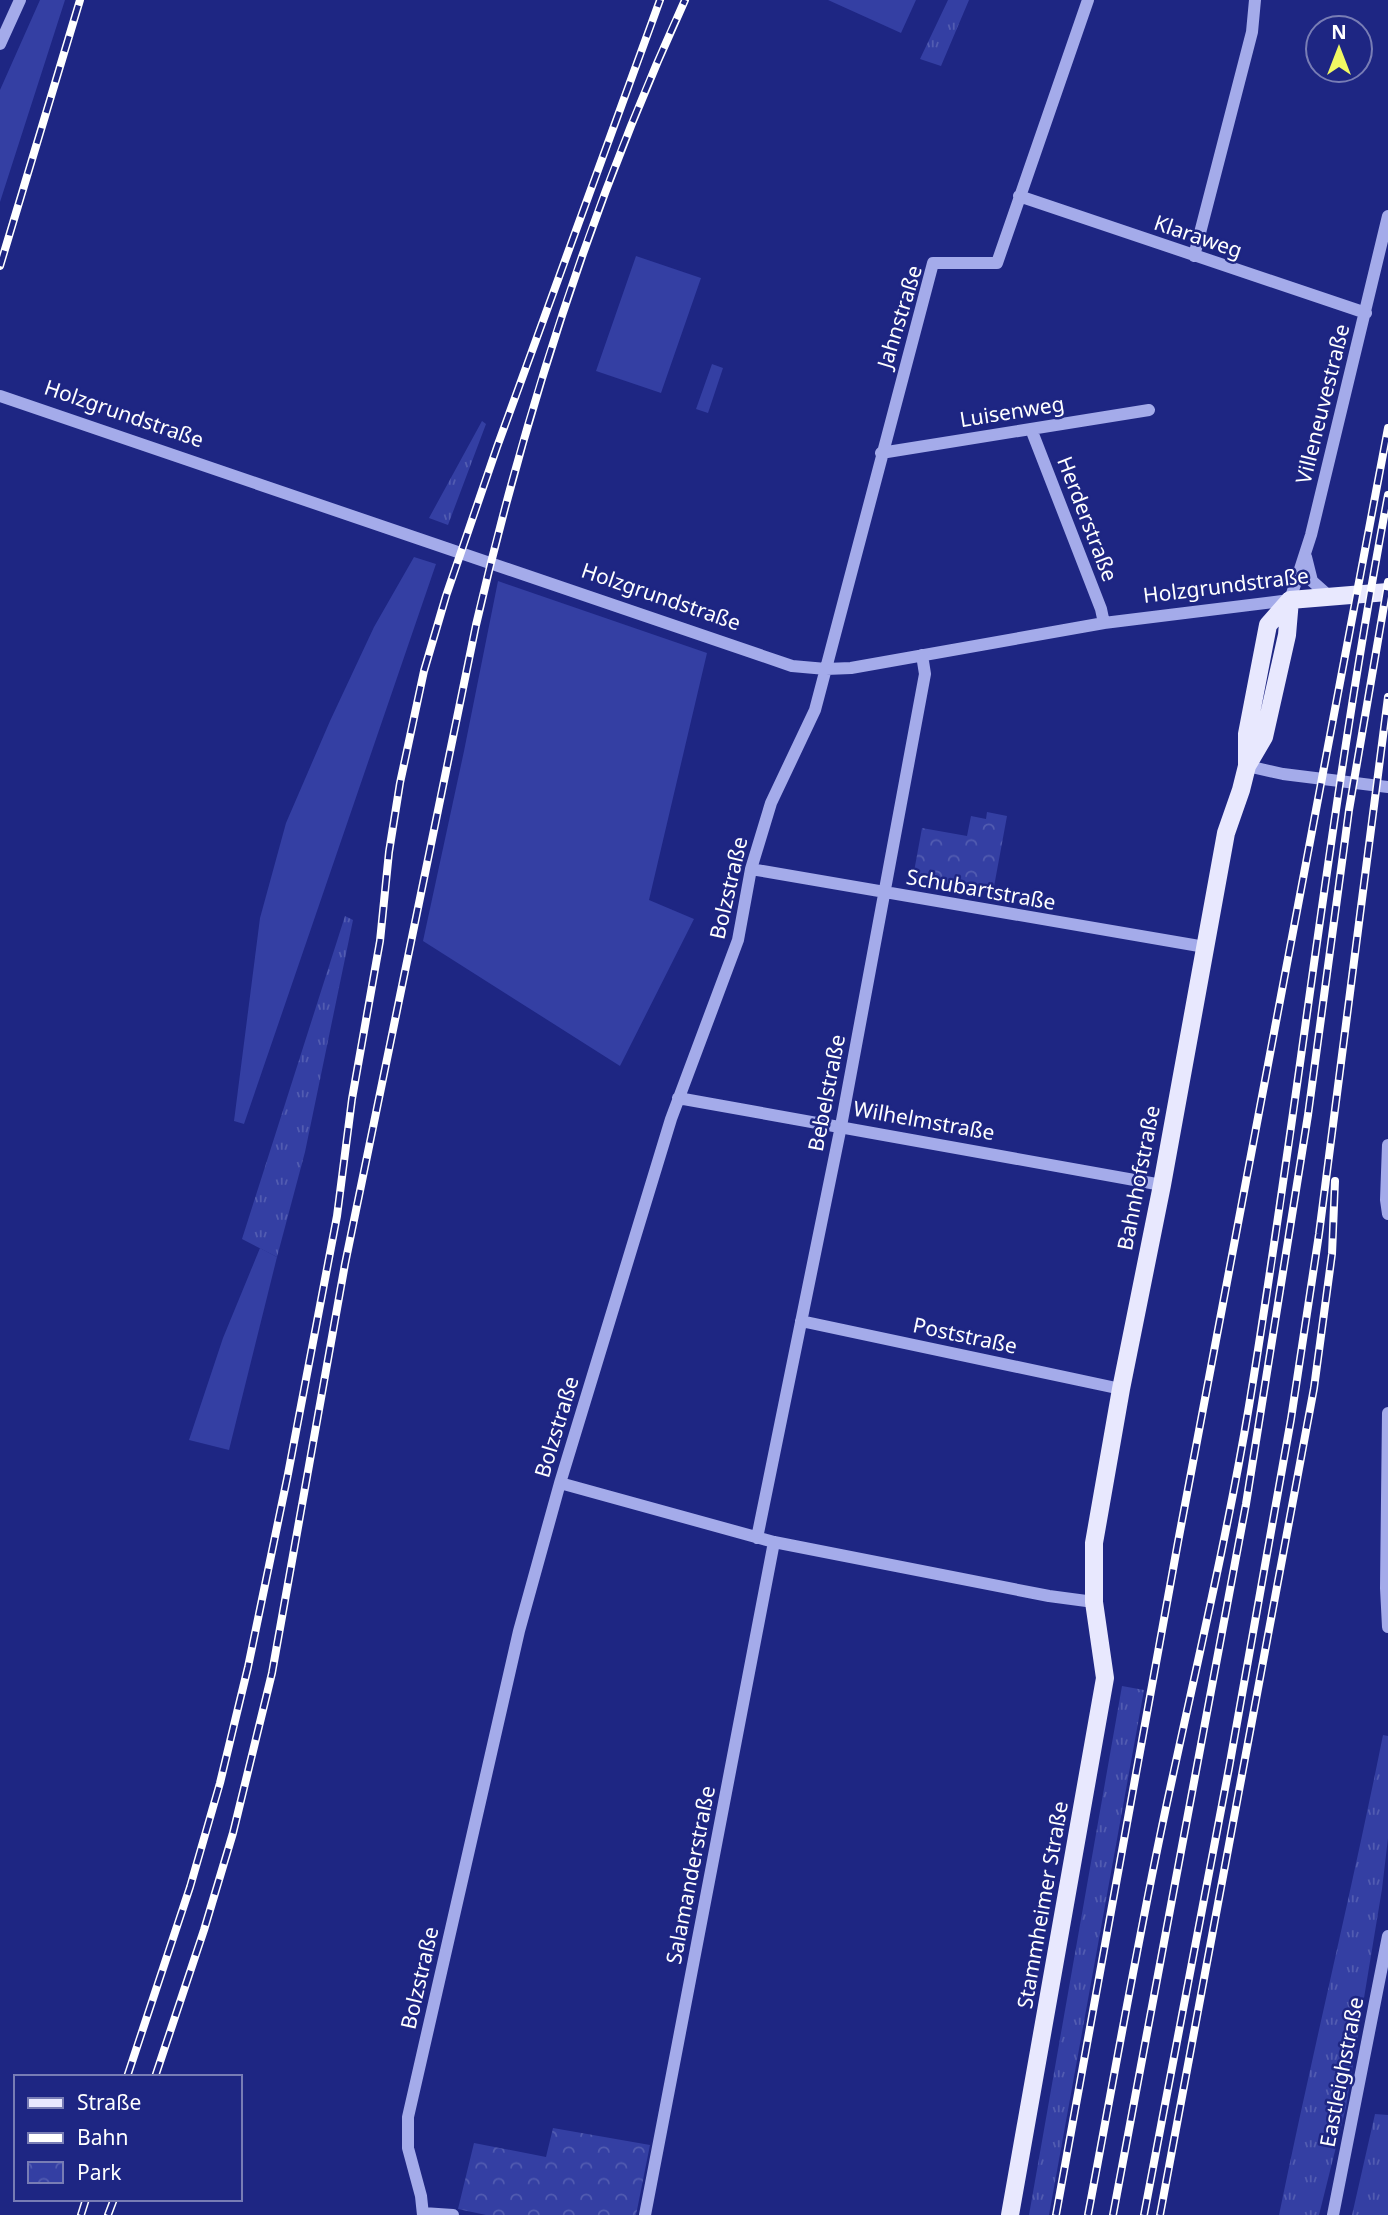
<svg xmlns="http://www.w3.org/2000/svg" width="1388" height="2215" font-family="'Noto Sans',sans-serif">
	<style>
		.grass { fill: url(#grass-tufts) }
		.park { fill: url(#park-crowns) }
		.garden { fill: #343fa3 }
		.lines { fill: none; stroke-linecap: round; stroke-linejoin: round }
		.minor { stroke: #a4abea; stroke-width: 12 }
		.major { stroke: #e8e8fe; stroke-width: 18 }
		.rail-casing { stroke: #fff; stroke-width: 8 }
		.rail { stroke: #1e2683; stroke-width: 5; stroke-dasharray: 16; stroke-linecap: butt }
		.labels { text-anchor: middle; stroke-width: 5; stroke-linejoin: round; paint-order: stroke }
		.street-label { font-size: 21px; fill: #fff; stroke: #1e2683 }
	</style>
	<defs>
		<pattern id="grass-tufts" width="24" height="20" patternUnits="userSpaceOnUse" patternTransform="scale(1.75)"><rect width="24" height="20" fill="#343fa3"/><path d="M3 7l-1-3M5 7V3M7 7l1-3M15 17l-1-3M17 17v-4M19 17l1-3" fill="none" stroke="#525cb1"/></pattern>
		<pattern id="park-crowns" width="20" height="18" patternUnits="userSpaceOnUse" patternTransform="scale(1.75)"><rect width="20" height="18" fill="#343fa3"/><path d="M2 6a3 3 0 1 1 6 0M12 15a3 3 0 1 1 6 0" fill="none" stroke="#525cb1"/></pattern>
	</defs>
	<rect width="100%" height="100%" fill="#1e2683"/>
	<path class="grass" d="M948 0H969L941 66 920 59Z
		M482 421 486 424 448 525 429 518Z
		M345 916 353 920 305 1152 277 1257 242 1239Z
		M1122 1686 1144 1690 1049 2215H1029Z
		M1383 1735 1388 1736V1838L1382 1889 1346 2107 1319 2215H1279C1312 2054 1351 1895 1383 1735Z
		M1375 2114 1388 2115V2215H1352Z"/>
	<path class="park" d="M987 812 1007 816 993 892 913 877 922 828 967 836 971 816 986 819Z
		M553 2128 650 2145 636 2215H486L458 2209 474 2143 546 2157Z"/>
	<path class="garden" d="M40 0H65L0 202V90Z
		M828 0H916L901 33Z
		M636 256 701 278 661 393 596 371Z
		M712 364 723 368 708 413 696 409Z
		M414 557 436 564 244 1124 234 1121 260 918 286 823 330 721 374 627Z
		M498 581 707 653 649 900 694 919 620 1066 423 941 464 751Z
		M260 1248 277 1257 229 1450 189 1440 223 1338Z"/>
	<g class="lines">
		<path class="minor" d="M0 44 20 0
			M1019 196 1366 313
			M1194 256 1252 32 1255 0
			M0 396 792 666 826 669 851 668 1104 623 1290 600 1311 535 1388 216
			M1031 429 1101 609 1104 623
			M881 453 1149 410
			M1306 557 1312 581 1330 597
			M1247 766 1283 774 1388 787
			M751 869 1205 947
			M678 1098 1162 1185
			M1388 1145 1386 1200 1388 1214
			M801 1321 1121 1389
			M1388 1413 1386 1588 1388 1627
			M560 1483 774 1542 1049 1596 1094 1602
			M757 1538 841 1126 925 674 922 655
			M423 2213 453 2215
			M423 2215 421 2196 408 2148V2117L519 1631 560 1483 671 1119 738 940 751 869 771 803 815 710 933 263H997L1088 0
			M645 2215 774 1542
			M1333 2215 1388 1936"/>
		<path class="major" d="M1290 600 1388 592
			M1247 765V734L1268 625 1290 600
			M1010 2215 1105 1678 1094 1602V1543L1121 1389 1162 1185 1226 833 1241 790 1247 766 1264 737 1287 635 1290 600"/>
		<g class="rail-casing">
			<path id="rail" d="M0 266 80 0
				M127 2077 190 1887 220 1783 248 1667 288 1474 337 1216 352 1099 380 941 389 852 400 783 424 671 446 596 497 447 660 0
				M155 2077 204 1930 233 1833 272 1673 345 1264 476 625C526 409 593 201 685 0
				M81 2215 86 2199
				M108 2215 114 2199
				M1056 2215 1178 1542 1388 428
				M1088 2215C1112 2088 1134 1962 1160 1836 1190 1692 1225 1550 1249 1406 1299 1103 1331 797 1388 495
				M1113 2215 1246 1504 1308 1115 1349 810 1388 582
				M1144 2215 1229 1768 1291 1419 1319 1234 1388 697
				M1160 2215 1314 1388 1332 1254 1335 1181"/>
		</g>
		<use href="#rail" class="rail"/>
	</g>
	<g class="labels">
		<g class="street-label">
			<text transform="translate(1198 237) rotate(19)" y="7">Klaraweg</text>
			<text transform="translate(900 317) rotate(-73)" y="7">Jahnstraße</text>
			<text transform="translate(1323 404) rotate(-76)" y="7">Villeneuvestraße</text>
			<text transform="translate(1012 412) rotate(-9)" y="7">Luisenweg</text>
			<text transform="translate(124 414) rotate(19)" y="7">Holzgrundstraße</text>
			<text transform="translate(1087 519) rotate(69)" y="7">Herderstraße</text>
			<text transform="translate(1226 586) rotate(-7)" y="7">Holzgrundstraße</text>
			<text transform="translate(661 597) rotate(19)" y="7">Holzgrundstraße</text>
			<text transform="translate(729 888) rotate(-77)" y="7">Bolzstraße</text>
			<text transform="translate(981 890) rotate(10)" y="7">Schubartstraße</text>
			<text transform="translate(827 1093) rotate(-79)" y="7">Bebelstraße</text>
			<text transform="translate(924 1121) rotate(10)" y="7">Wilhelmstraße</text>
			<text transform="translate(1139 1178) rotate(-79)" y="7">Bahnhofstraße</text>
			<text transform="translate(965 1336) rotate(12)" y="7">Poststraße</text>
			<text transform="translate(557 1427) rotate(-73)" y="7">Bolzstraße</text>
			<text transform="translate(691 1875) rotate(-79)" y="7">Salamanderstraße</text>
			<text transform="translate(1043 1905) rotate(-80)" y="7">Stammheimer Straße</text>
			<text transform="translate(420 1978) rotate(-77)" y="7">Bolzstraße</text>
			<text transform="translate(1342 2072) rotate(-79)" y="7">Eastleighstraße</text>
		</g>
	</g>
	<rect x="14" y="2075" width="228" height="126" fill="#1e2683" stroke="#787db5" stroke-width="2"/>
	<rect x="28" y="2098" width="35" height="10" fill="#e8e8fe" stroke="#787db5" stroke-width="2"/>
	<text x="77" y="2110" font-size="21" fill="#ffffff">Straße</text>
	<rect x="28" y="2133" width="35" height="10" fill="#ffffff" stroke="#787db5" stroke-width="2"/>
	<text x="77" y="2145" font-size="21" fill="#ffffff">Bahn</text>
	<rect x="28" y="2162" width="35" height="21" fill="url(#park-crowns)" stroke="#787db5" stroke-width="2"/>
	<text x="77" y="2180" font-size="21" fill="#ffffff">Park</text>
	<g transform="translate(1339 49)"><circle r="33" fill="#1e2683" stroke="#787db5" stroke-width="2"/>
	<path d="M0-5L12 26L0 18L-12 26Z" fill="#f0f963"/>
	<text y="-10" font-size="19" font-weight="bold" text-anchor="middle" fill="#ffffff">N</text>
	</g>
</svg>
